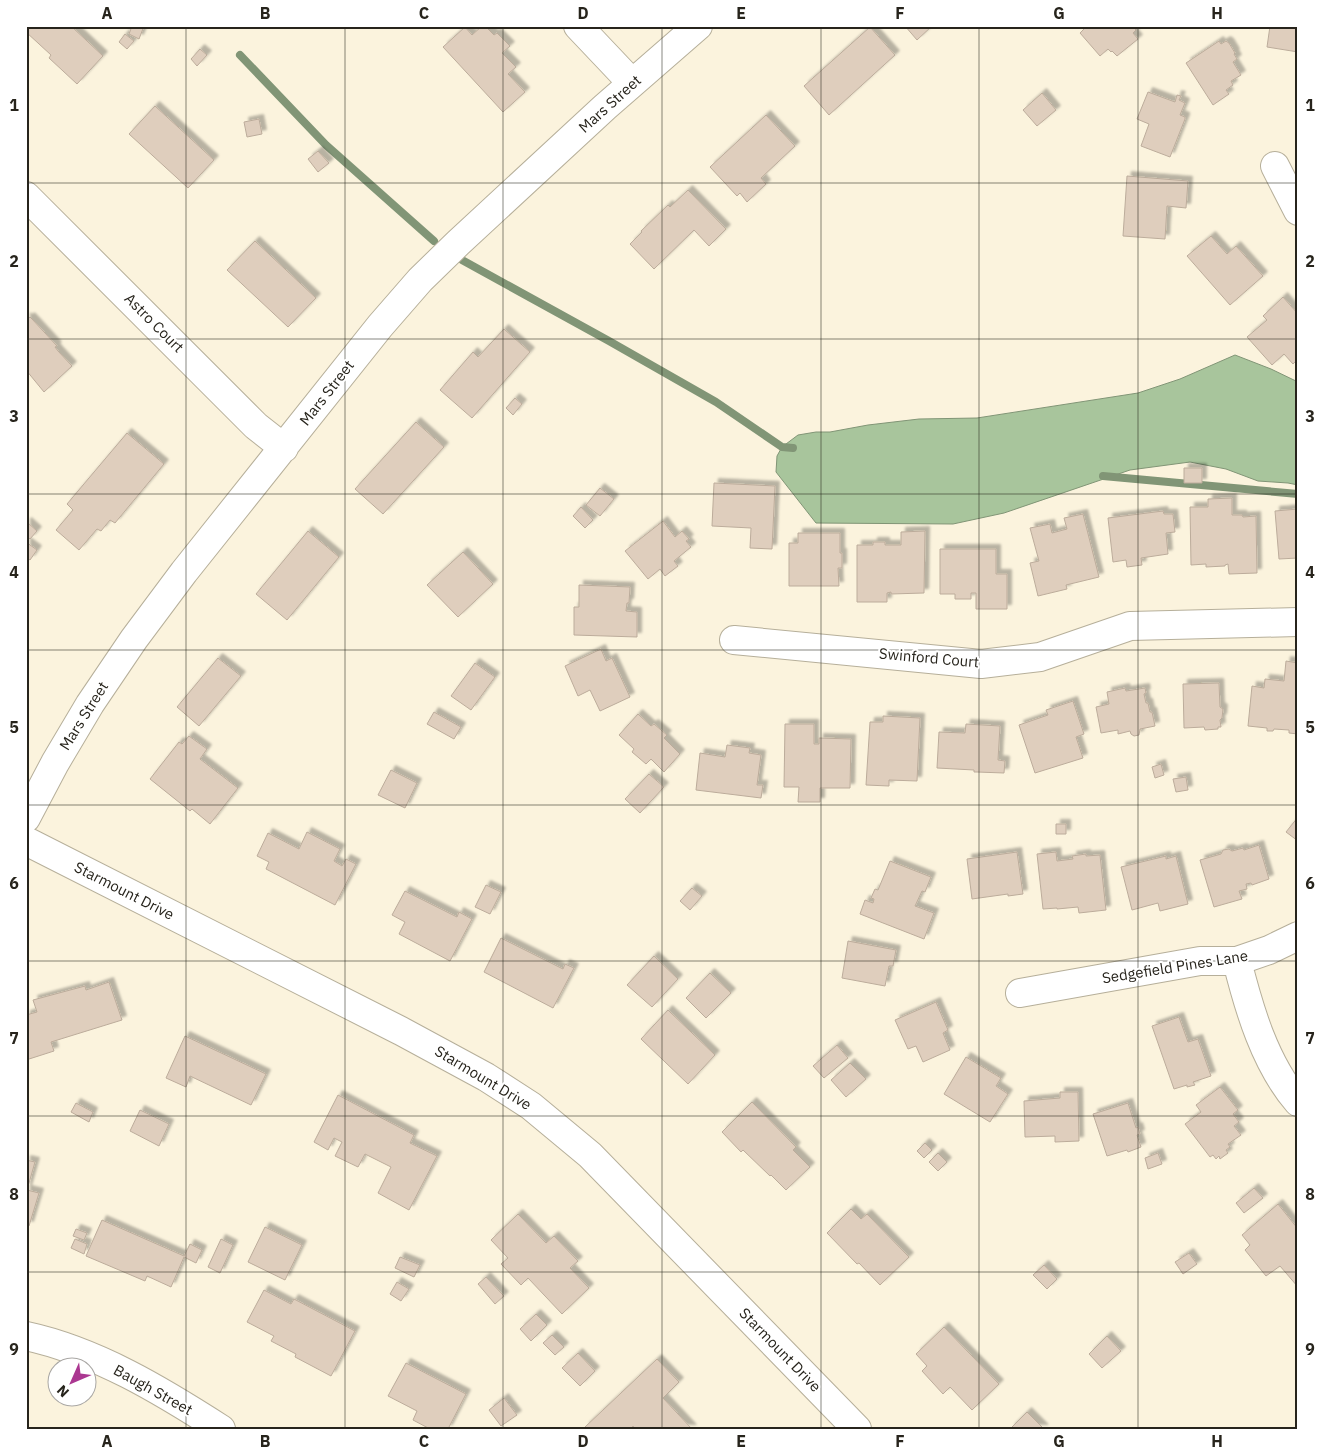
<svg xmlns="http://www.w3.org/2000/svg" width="1324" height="1455" font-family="'IBM Plex Sans',sans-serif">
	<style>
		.water { fill: #a8c59c; stroke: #819576 }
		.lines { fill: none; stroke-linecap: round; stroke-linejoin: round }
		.stream { stroke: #819576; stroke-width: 8 }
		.building { fill: #dfcebd; stroke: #bcac9b; filter: url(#shadow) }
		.minor-casing { stroke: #b6af9a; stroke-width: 30 }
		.minor { stroke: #fff; stroke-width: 28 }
		.grid { fill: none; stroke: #27241c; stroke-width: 1; stroke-opacity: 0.55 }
		.labels { text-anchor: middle; stroke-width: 4; stroke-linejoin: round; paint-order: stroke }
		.street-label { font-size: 15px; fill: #27241c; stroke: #fff }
		.neatline { fill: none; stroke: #27241c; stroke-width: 2 }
		.grid-label { font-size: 16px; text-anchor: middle; font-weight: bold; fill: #27241c }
	</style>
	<defs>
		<filter id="shadow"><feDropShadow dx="4.5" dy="-4.5" stdDeviation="1" flood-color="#0004"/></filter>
	</defs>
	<rect width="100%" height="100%" fill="#fbf3dd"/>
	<path class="water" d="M1235 355 1271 369 1298 382V485L1288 483 1258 481 1226 469 1190 462 1130 470 1004 513 953 524 816 523 776 472 777 456 782 447 798 435 816 432H830L868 425 919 419 977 418 1138 393 1180 379Z"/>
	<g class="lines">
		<path class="stream" d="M240 55 326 145 434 241
			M462 260 609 341 716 402 782 447 793 448
			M1103 476 1298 494"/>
	</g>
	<path class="building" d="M26 26H71L103 56 77 84 49 58 51 55 26 32Z
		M132 26H144L139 39 129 34Z
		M482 26H485L494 35 497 33 510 46 502 53 516 67 508 74 525 92 503 112 443 47 465 27 472 35Z
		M905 26H932L917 40Z
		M1087 26H1132L1136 30 1133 33 1138 39 1117 56 1112 51 1111 52 1108 49 1100 56 1080 33Z
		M1270 26H1298V52L1267 47Z
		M870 27 895 55 829 115 804 86Z
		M125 34 134 41 127 49 119 42Z
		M1219 41 1221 44 1226 41 1229 43 1235 53 1234 54 1237 59 1233 62 1241 75 1231 81 1233 85 1226 90 1229 94 1213 105 1186 63Z
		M200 49 207 55 197 66 191 59Z
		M1148 92 1175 102 1177 95 1181 96 1179 100 1185 103 1180 115 1185 117V119L1170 157 1141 146 1149 124 1137 119Z
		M1042 93 1056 110 1037 126 1023 110Z
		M155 106 214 160 188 188 129 134Z
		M766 115 795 146 761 178 766 184 747 202 740 193 737 196 710 167Z
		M259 119 262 134 247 137 244 122Z
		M318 151 329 163 318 172 308 159Z
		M1127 176 1188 181 1186 208 1167 206 1165 239 1123 236Z
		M688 190 726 229 709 246 694 230 654 269 630 244 642 232 641 231 668 205 670 207Z
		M1211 236 1227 254 1236 246 1263 276 1230 305 1187 256Z
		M255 241 316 298 288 327 227 270Z
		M1283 297 1298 314V322L1296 324 1298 326V359L1293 364 1284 354 1272 365 1247 337 1267 320 1263 316Z
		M26 317 28 319 30 317 32 319 57 346 55 347 58 351 72 366 44 392 26 370Z
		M504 329 530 352 472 418 440 390 473 352 478 357Z
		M515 398 522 404 513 415 506 408Z
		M416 422 444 447 383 514 355 489Z
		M127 433 164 464 115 523 110 520 101 531 97 529 79 550 56 530 73 510 67 504Z
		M1184 468H1202V483H1184Z
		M714 483 775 486 772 549 750 548 751 528 712 526Z
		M600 488 614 499 600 516 586 505Z
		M1232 498V515H1242L1243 517 1256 516 1257 573 1229 574 1228 564 1225 565V566L1206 567V564L1191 565 1190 507H1208V499Z
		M581 507 593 520 585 528 573 516Z
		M1298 509V558L1279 559 1275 511Z
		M1163 511 1164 514H1173L1175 532 1166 533 1168 554 1141 558 1142 565 1127 567 1126 560 1113 562 1108 518Z
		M1083 514 1099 577 1066 585 1067 589 1038 596 1030 563 1039 561 1030 528 1050 524 1052 533 1067 529 1064 518Z
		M663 521 675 537 682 531 689 539 686 541 691 547 674 561 678 566 665 576 660 569 648 579 625 551Z
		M27 522 37 531 30 539 26 535V523Z
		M308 531 339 557 287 620 256 594Z
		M925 531 924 593 891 594V592L887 593V602H857V545H873V542H885V545H901V532Z
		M798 533H840V553H842V568H838L839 586H789V543H798Z
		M26 542 37 550 30 560 26 557Z
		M940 549H996V574H1007V609H976V593H971V599H955V594H940Z
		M463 552 493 584 458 617 427 585Z
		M579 585 630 587 629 603H627L626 611 637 612V637L574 635V607H579Z
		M601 649 606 661 612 658 630 697 600 711 590 690 578 696 565 666Z
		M218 658 241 676 199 726 177 707Z
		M1286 661 1298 663V734L1289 733V730L1274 729 1273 731H1267V728L1248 726 1252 686 1264 688 1265 679 1284 681Z
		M475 663 495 677 471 710 451 696Z
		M1219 683 1220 707 1223 709 1222 718 1220 720 1221 727H1218V729L1205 730 1204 727 1184 728 1183 684Z
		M1125 688 1126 691 1145 688 1146 693 1144 694 1146 703H1148L1150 712H1152L1155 726 1140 729 1139 735 1134 736 1131 734 1130 731 1118 734V730L1101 733 1096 707 1109 704 1107 692Z
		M1073 701 1084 734 1076 737 1083 758 1035 773 1019 725 1048 715 1046 710Z
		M434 712 461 727 454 739 427 724Z
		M638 714 651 726 654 724 667 735 664 738 680 754 664 772 651 759 646 764 632 752 634 749 619 735Z
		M883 716 920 718 917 781 889 780V786L866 785 870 722H883Z
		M785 724H814V744H819V738L851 739 850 788H820V802H798L799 787H784Z
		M966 724 1000 726 998 760 1005 761 1004 773 977 772H974V770L937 768 939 732 965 733Z
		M189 736 207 749 200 759 238 788 210 824 192 809 190 811 150 779 179 742 182 744Z
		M727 745 750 748 749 753 761 755 757 785H763L761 798 696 790 700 753 725 757Z
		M1161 764 1164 775 1155 778 1152 767Z
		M391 770 417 783 405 808 378 795Z
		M649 774 664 787 640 813 625 799Z
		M1186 777 1188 790 1176 792 1173 779Z
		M1298 817V841L1286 832Z
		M1056 824H1066V834H1056Z
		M307 832 340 849 334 861 342 866 346 859 356 864 335 905 266 869 269 862 257 856 268 833 299 849Z
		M1259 845 1269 879 1252 885 1251 883 1246 884 1247 889 1239 891 1242 899 1214 907 1200 860 1221 854 1223 850 1229 849 1232 851 1243 848 1244 850Z
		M1017 852 1023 894 1008 896V894L972 899 967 859Z
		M1056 852 1057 861 1073 859 1072 856 1086 854V856L1100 855 1106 910 1079 913 1078 907 1057 909V908L1043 909 1037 854Z
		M1166 856V859L1176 856 1188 904 1160 911 1158 903 1132 910 1121 867Z
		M890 861 931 877 925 892 922 891 915 906 934 913 924 939 860 914 865 900 873 903 874 899 871 898 875 889 878 890Z
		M486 885 501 892 490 914 475 907Z
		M692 888 702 896 690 910 680 901Z
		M405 891 457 917 459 912 472 919 450 961 399 934 405 922 392 915Z
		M501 938 563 969 565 964 574 968 553 1008 484 972Z
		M848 941 896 950 893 966H889L885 986 842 978Z
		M654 956 678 979 652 1007 627 985Z
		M710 973 731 993 706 1018 686 998Z
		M109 982 122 1020 51 1042 54 1051 26 1060V1015L37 1012 33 1000 85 986 86 990Z
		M936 1002 948 1030 943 1033 950 1050 923 1062 916 1046 908 1049 895 1020Z
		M668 1010 715 1055 688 1084 641 1039Z
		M1179 1017 1188 1042 1198 1039 1211 1076 1193 1082 1195 1085 1187 1087V1085L1174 1089 1152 1026Z
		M185 1036 266 1074 251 1105 190 1076 186 1087 166 1078Z
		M837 1045 848 1058 824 1078 813 1066Z
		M966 1057 1001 1078 996 1086 1008 1094 990 1122 944 1094Z
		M850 1063 866 1079 846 1097 831 1080Z
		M1220 1087 1238 1110 1233 1114 1239 1122 1234 1126 1241 1135 1228 1144 1230 1147 1226 1150 1228 1153 1220 1159 1219 1156 1216 1159 1213 1155 1210 1157 1185 1124 1201 1112 1196 1105Z
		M1060 1092H1078L1079 1141 1055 1142V1136L1025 1137 1024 1101 1060 1098Z
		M338 1095 414 1135 410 1143 437 1156 409 1210 378 1193 391 1167 365 1154 358 1167 335 1156 342 1142 334 1138 328 1150 314 1142Z
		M752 1102 796 1147 793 1150 810 1167 786 1190 771 1175 770 1176 743 1150 741 1152 722 1132Z
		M76 1103 93 1112 89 1122 71 1112Z
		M1128 1103 1136 1128 1138 1127 1140 1134 1137 1135 1141 1147 1128 1152 1127 1150 1107 1156 1093 1114Z
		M140 1110 169 1124 159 1146 130 1131Z
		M925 1143 932 1150 924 1158 917 1151Z
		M938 1153 947 1162 938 1171 929 1162Z
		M1158 1153 1162 1164 1148 1169 1145 1158Z
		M26 1160 35 1162 27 1190 39 1193 29 1226 26 1225Z
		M1254 1188 1263 1198 1244 1213 1236 1203Z
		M1278 1204 1298 1229V1287L1280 1266 1266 1276 1245 1250 1250 1245 1242 1235Z
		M851 1209 861 1219 867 1214 909 1257 880 1285 859 1263 857 1264 827 1233Z
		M518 1214 546 1243 554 1236 578 1261 570 1268 589 1288 562 1314 528 1278 521 1285 501 1264 508 1258 491 1240Z
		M102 1220 184 1256 190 1244 202 1250 196 1263 184 1257 171 1287 147 1276 145 1281 86 1256Z
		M265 1227 302 1245 285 1280 248 1262Z
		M76 1229 87 1233 84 1240 73 1236Z
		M75 1239 87 1244 84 1254 71 1248Z
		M221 1239 233 1245 220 1273 208 1267Z
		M1189 1253 1197 1264 1183 1274 1175 1262Z
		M400 1257 420 1265 414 1277 395 1268Z
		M1044 1265 1057 1279 1047 1289 1033 1275Z
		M486 1277 504 1296 495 1304 478 1284Z
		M397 1282 409 1289 401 1301 390 1294Z
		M264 1290 291 1304 294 1299 355 1331 331 1376 295 1357 296 1354 271 1341 274 1336 247 1322Z
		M536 1314 547 1325 531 1341 520 1329Z
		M944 1327 999 1384 972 1410 950 1387 943 1394 922 1371 927 1366 916 1354Z
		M552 1335 564 1347 555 1355 543 1343Z
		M1107 1336 1121 1351 1102 1368 1089 1354Z
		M578 1353 595 1371 580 1386 562 1368Z
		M657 1359 679 1382 663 1398 692 1429H635L633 1426 631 1429H586L585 1427Z
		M406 1363 466 1394 448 1429H430L413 1420 417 1411 388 1396Z
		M504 1398 517 1415 501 1426 489 1410Z
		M1027 1412 1044 1429H1010Z"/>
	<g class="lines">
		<g class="minor-casing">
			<path id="minor" d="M578 26 632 83
				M1275 166 1298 211
				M26 196 256 426 284 448
				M734 640 981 664 1040 657 1130 626 1298 622
				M26 818 55 763 90 704 134 639 184 572 380 326 420 280 458 243 605 107 698 26
				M26 841 401 1031 486 1077 531 1106 590 1155 857 1429
				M1237 961C1249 1009 1265 1064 1298 1102
				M1020 993 1200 961H1237L1269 950 1298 936
				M26 1336C96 1351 162 1391 221 1429"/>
		</g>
		<use href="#minor" class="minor"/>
	</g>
	<path class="grid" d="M186 26V1429M345 26V1429M503 26V1429M662 26V1429M821 26V1429M979 26V1429M1138 26V1429M26 183H1298M26 339H1298M26 494H1298M26 650H1298M26 805H1298M26 961H1298M26 1116H1298M26 1272H1298"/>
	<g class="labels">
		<g class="street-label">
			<text transform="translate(610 104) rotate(-42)" y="5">Mars Street</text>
			<text transform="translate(154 323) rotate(45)" y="5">Astro Court</text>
			<text transform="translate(327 393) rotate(-52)" y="5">Mars Street</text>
			<text transform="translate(929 658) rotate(5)" y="5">Swinford Court</text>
			<text transform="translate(84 716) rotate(-58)" y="5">Mars Street</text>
			<text transform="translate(124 891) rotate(27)" y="5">Starmount Drive</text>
			<text transform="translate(1175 967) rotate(-9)" y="5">Sedgefield Pines Lane</text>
			<text transform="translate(483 1078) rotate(31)" y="5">Starmount Drive</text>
			<text transform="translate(780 1350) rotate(46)" y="5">Starmount Drive</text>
			<text transform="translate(153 1390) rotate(29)" y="5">Baugh Street</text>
		</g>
	</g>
	<rect width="1324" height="1455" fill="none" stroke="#ffffff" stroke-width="55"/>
	<g transform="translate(72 1382) rotate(225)"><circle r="24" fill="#ffffff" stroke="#a9a7a4"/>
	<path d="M0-4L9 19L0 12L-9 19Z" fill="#ab3791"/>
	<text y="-8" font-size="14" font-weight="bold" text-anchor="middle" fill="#27241c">N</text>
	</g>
	<rect x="28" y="28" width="1268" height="1400" class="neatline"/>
	<g class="grid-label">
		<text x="107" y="19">A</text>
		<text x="265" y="19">B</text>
		<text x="424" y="19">C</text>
		<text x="583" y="19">D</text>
		<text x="741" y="19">E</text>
		<text x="900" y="19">F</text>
		<text x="1059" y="19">G</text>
		<text x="1217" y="19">H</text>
		<text x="14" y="111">1</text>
		<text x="1310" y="111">1</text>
		<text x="14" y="267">2</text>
		<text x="1310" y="267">2</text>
		<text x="14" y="422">3</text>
		<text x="1310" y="422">3</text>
		<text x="14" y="578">4</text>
		<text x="1310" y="578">4</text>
		<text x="14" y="733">5</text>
		<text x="1310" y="733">5</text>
		<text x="14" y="889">6</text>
		<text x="1310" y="889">6</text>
		<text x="14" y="1044">7</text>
		<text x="1310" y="1044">7</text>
		<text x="14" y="1200">8</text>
		<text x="1310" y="1200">8</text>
		<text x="14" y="1355">9</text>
		<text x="1310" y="1355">9</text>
		<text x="107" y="1447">A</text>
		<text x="265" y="1447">B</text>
		<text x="424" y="1447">C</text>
		<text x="583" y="1447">D</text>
		<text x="741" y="1447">E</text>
		<text x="900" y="1447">F</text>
		<text x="1059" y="1447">G</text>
		<text x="1217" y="1447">H</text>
	</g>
</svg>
